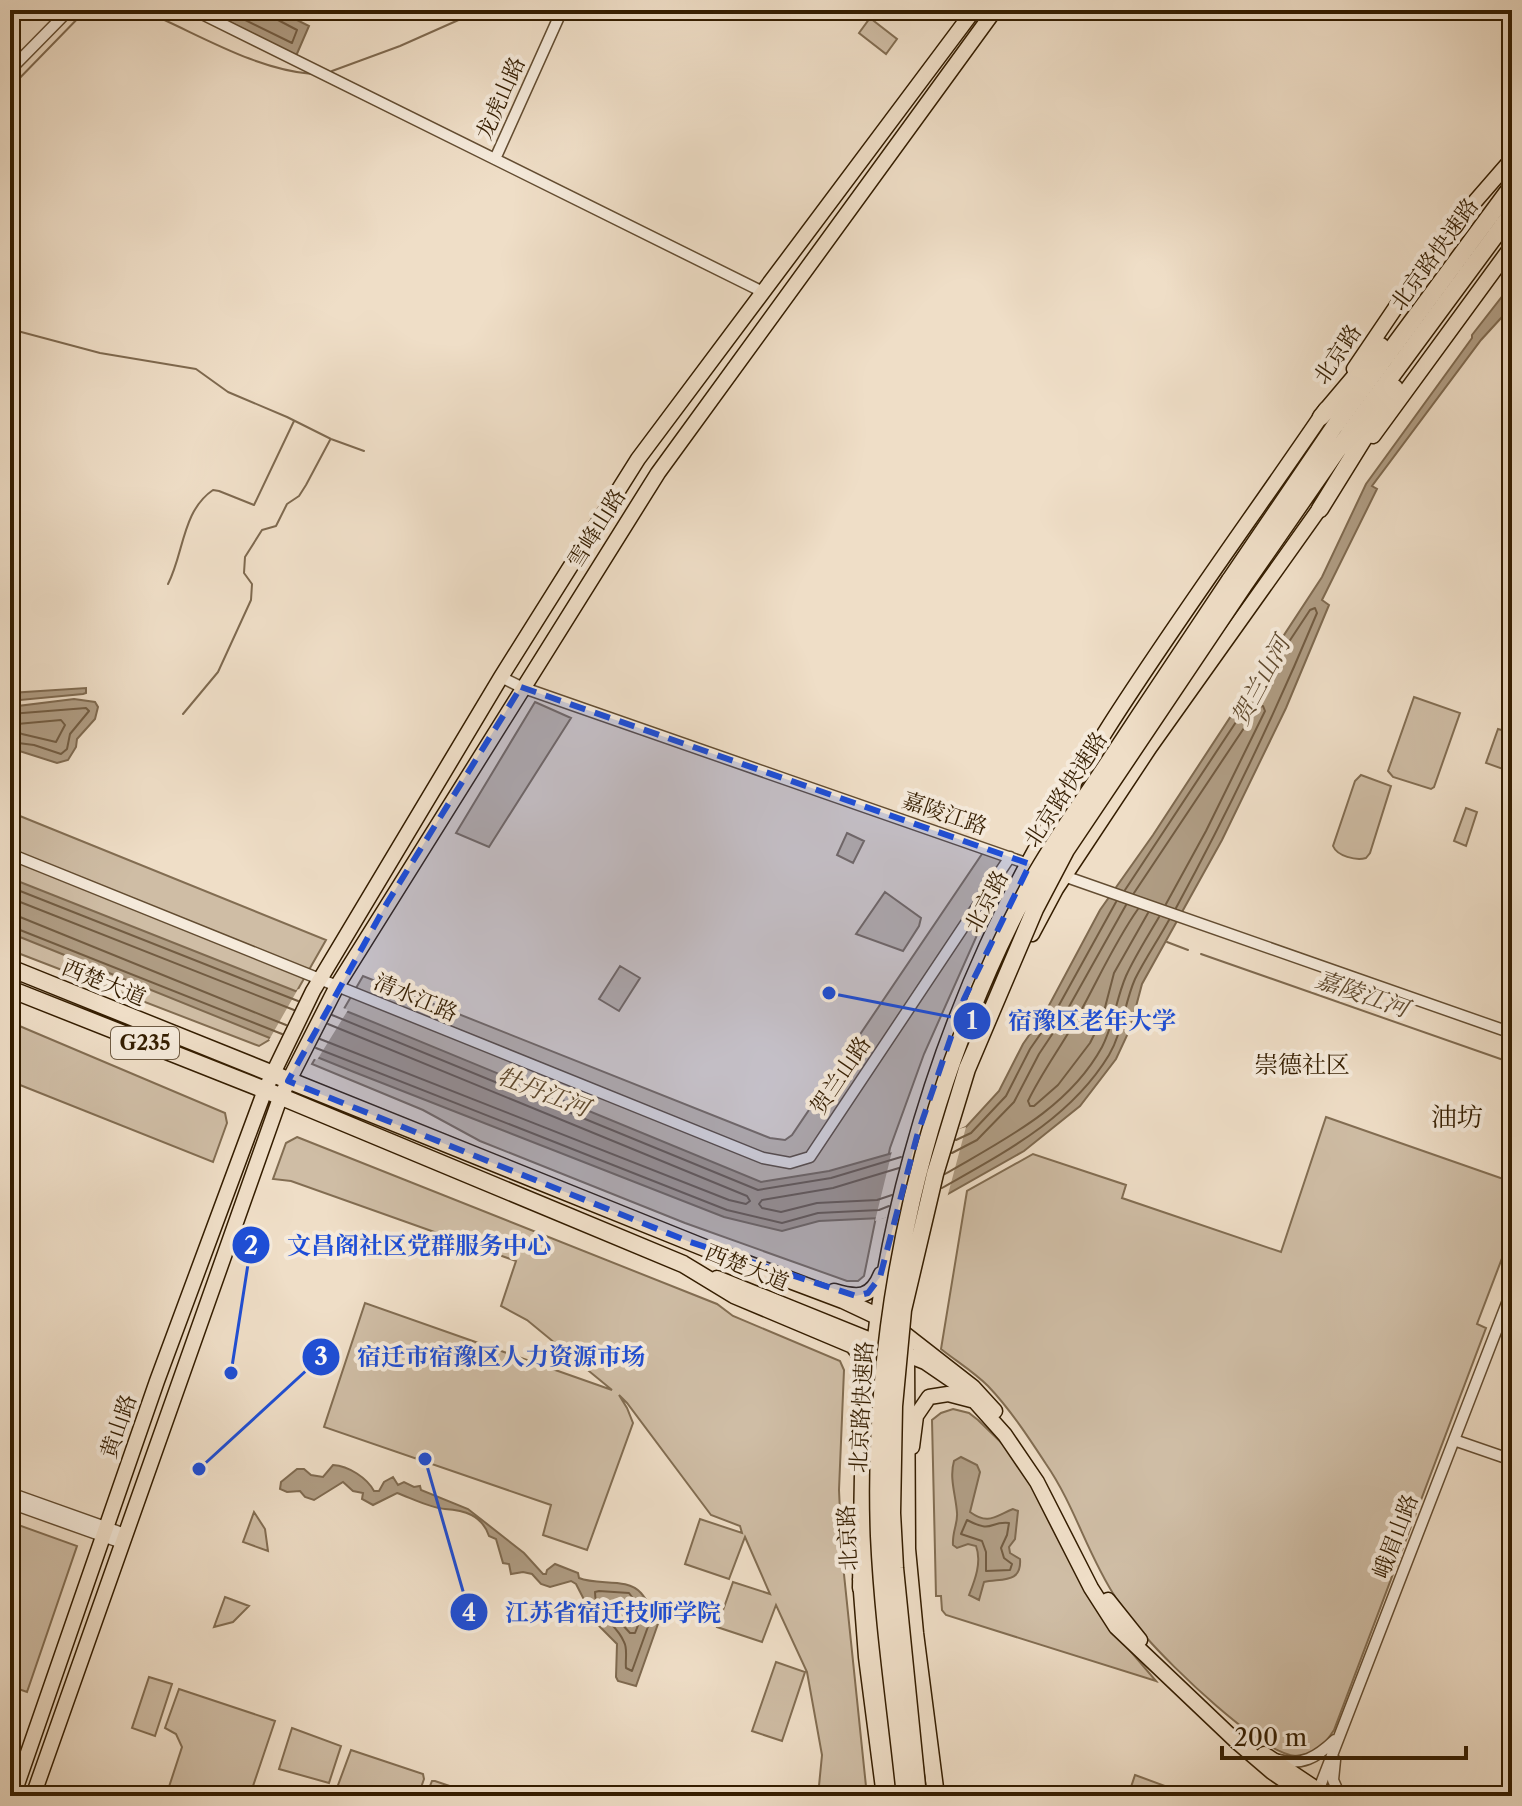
<svg xmlns="http://www.w3.org/2000/svg" width="1522" height="1806" font-family="'Libre Caslon Text','Noto Serif SC',serif">
	<style>
		.green { fill: #cfbda5; stroke: #826d52; stroke-width: 2 }
		.water { fill: #af9c83; stroke: #7e694f; stroke-width: 2 }
		.pier { fill: #efdec7 }
		.lines { fill: none; stroke-linecap: round; stroke-linejoin: round }
		.shore { stroke: #725c42; stroke-width: 2 }
		.stream { stroke: #7e694f; stroke-width: 2 }
		.minor-casing { stroke: #634d32; stroke-width: 13 }
		.major-casing { stroke: #341d00; stroke-width: 17 }
		.highway-casing { stroke: #341d00; stroke-width: 19 }
		.minor { stroke: #f5eadb; stroke-width: 10 }
		.major { stroke: #efdec7; stroke-width: 14 }
		.highway { stroke: #efdec7; stroke-width: 16 }
		.highway-bridge-casing { stroke: #341d00; stroke-width: 19; stroke-linecap: butt }
		.highway-bridge { stroke: #efdec7; stroke-width: 16 }
		.marked { fill: #1d4ed8; fill-opacity: 0.2; stroke: #1d4ed8; stroke-width: 6; stroke-dasharray: 16 10; stroke-linejoin: round }
		.labels { text-anchor: middle; stroke-width: 8; stroke-linejoin: round; paint-order: stroke }
		.shield { fill: #f5eadb; stroke: #6e5a42; stroke-width: 2 }
		.shield-label { font-size: 20px; font-weight: bold; fill: #341d00 }
		.street-label { font-size: 22px; fill: #341d00; stroke: #f5eadb }
		.water-label { font-size: 24px; font-style: italic; fill: #5f492e; stroke: #f5eadb }
		.neighbourhood-label { font-size: 24px; fill: #341d00; stroke: #f5eadb }
		.quarter-label { font-size: 26px; fill: #341d00; stroke: #f5eadb }
		.leader { fill: none; stroke: #1d4ed8; stroke-width: 3 }
		.callout-dot { fill: #1d4ed8; stroke: #f5eadb; stroke-width: 3 }
		.mark-label { font-size: 24px; text-anchor: middle; font-weight: bold; fill: #fff }
		.callout-label { font-size: 24px; text-anchor: middle; font-weight: bold; fill: #1d4ed8; stroke: #f5eadb; stroke-width: 8; stroke-linejoin: round; paint-order: stroke }
	</style>
	<rect width="100%" height="100%" fill="#efdec7"/>
	<filter id="stains"><feTurbulence type="fractalNoise" baseFrequency=".0025" numOctaves="4"/><feColorMatrix values="0 0 0 0 .2 0 0 0 0 .09 0 0 0 0 .02 0 0 0 .5 -.17"/></filter>
	<radialGradient id="worn" r=".72"><stop offset=".6" stop-color="#630" stop-opacity="0"/><stop offset="1" stop-color="#630" stop-opacity=".3"/></radialGradient>
	<path class="green" d="M870 18 897 39 886 54 859 33Z
		M1414 697 1460 713 1434 787 1431 789 1393 777 1388 771Z
		M535 702 571 718 489 847 456 833Z
		M1498 729 1512 733V744L1503 769 1486 763Z
		M1361 775 1391 786 1370 853 1366 858C1356 861 1337 856 1333 846L1355 781Z
		M1466 808 1477 812 1466 846 1454 841Z
		M10 812 326 940 269 1040 259 1046 10 950Z
		M847 833 864 841 853 863 837 855Z
		M984 851 1000 858 1005 868 1003 877 924 1054 890 1148 864 1276 858 1281H847L685 1223 480 1141 423 1110 312 1064 363 976 770 1138 785 1140 792 1135Z
		M885 892 921 918 919 926 903 951 856 934Z
		M620 966 640 978 619 1011 599 999Z
		M10 1022 225 1113 227 1123 213 1162 10 1081Z
		M1326 1117 1512 1182V1232L1477 1324 1486 1328 1334 1730C1325 1744 1315 1757 1296 1756 1262 1755 1169 1664 1146 1637 1135 1625 1126 1611 1116 1598 1088 1556 1075 1506 1046 1464 1029 1438 1010 1409 988 1386 974 1372 956 1361 941 1349L967 1191 1033 1154 1126 1185 1122 1198 1281 1252Z
		M297 1137 717 1304 733 1316 840 1361 844 1370 839 1490 842 1555 867 1796H818L822 1755 807 1672 776 1605 762 1642 717 1627 733 1582 770 1594 745 1537 729 1579 685 1564 700 1519 742 1533 740 1526 711 1515 627 1403 619 1395 627 1408 633 1423 587 1550 543 1535 551 1505 324 1427 365 1303 612 1390 527 1320 501 1306 516 1261 291 1181 273 1179 286 1143Z
		M953 1409 969 1413 978 1420 1014 1455 1126 1646 1156 1681 946 1615 942 1610 941 1596H936L932 1420 941 1413Z
		M254 1512 265 1529 268 1551 243 1542Z
		M10 1522 77 1546 27 1692 10 1686Z
		M225 1597 249 1606 233 1622 214 1627Z
		M776 1662 805 1672 782 1741 752 1731Z
		M149 1677 172 1684 155 1736 132 1728Z
		M179 1689 275 1721 252 1789 244 1787 241 1796H166L182 1747 176 1734 165 1728Z
		M292 1728 341 1746 329 1783 279 1769Z
		M351 1750 423 1774 424 1779 418 1796H334Z
		M1135 1775 1176 1790 1174 1796H1128Z
		M432 1781H435L479 1796H426Z"/>
	<path class="water" d="M219 10H277L309 26 296 56 216 15Z
		M1512 288V306L1481 340 1372 486 1377 489 1322 600 1329 605 1286 708 1222 840 1142 984 1130 1029 1116 1059 1080 1106 1024 1151 946 1195 881 1218 819 1221 782 1231 724 1217 354 1072 10 933V878L356 1015 761 1182 829 1171 935 1141 966 1127 999 1091 1023 1044 1046 1011 1100 910 1153 835 1322 577 1366 484 1472 338V335L1504 294Z
		M86 688V693L83 694 10 701V693Z
		M74 699 95 702 98 707 95 719 77 739 76 747 68 760 57 763 10 748V707Z
		M961 1457 977 1465 980 1472 970 1512C988 1525 994 1517 1013 1509L1018 1511 1015 1539 1009 1547 1010 1553 1020 1559C1022 1584 1001 1578 984 1582L979 1600 969 1595C975 1580 982 1562 976 1546L968 1544 957 1548 953 1545C952 1532 958 1523 957 1513 956 1496 949 1478 954 1461Z
		M333 1465C349 1466 367 1478 374 1491H379L384 1482 393 1477 398 1485 404 1482 414 1487 420 1486 421 1490 468 1509 524 1553 543 1574H546L547 1570 555 1564 578 1573 579 1578C598 1586 627 1577 641 1593 648 1601 653 1612 659 1621L636 1686 618 1681 616 1677 617 1644 596 1623 576 1584 571 1581 550 1587 541 1584 532 1574 523 1572 511 1574 509 1564 503 1563 496 1539 489 1536C482 1515 464 1510 445 1509 430 1508 411 1498 397 1493L373 1505 362 1499 363 1493 353 1491 343 1482 314 1500 305 1497 300 1491 287 1492 280 1489 281 1482 297 1469H304L311 1475 323 1477Z"/>
	<path class="pier" d="M298 989 348 1010 317 1060 269 1040Z
		M966 1127 947 1198 875 1221 893 1147Z"/>
	<g class="lines">
		<path class="shore" d="M225 10 292 43 297 30 278 20 275 10
			M10 714 86 708 89 711 70 734 67 749 61 754 34 745 10 742
			M61 720 65 725 56 742 22 734 13 729 17 724Z
			M10 887 298 1001
			M1125 890 1310 610 1315 608 1317 613C1275 714 1228 812 1176 908
			M1134 893 1258 707 1263 706 1265 711 1206 831 1166 904
			M10 898 294 1010
			M1138 909C1112 946 1095 987 1073 1025 1058 1051 1041 1074 1028 1101L1030 1106H1034L1058 1085 1090 1043 1102 1019 1114 973 1148 913
			M10 916 20 917 286 1025
			M10 926 282 1034
			M332 1015 758 1190 831 1178 901 1157
			M320 1039 729 1200 746 1204 750 1201 747 1196 328 1024
			M316 1048 727 1210 782 1223 818 1213 879 1210 889 1206
			M956 1140 971 1133 1006 1096 1030 1049 1053 1016 1116 902
			M952 1153 977 1140 1014 1102 1039 1054 1061 1021 1126 905
			M945 1174C1003 1140 1068 1109 1102 1047 1114 1024 1116 999 1126 976 1135 956 1148 936 1159 917
			M942 1188C1005 1152 1070 1119 1109 1055 1123 1031 1124 1004 1135 979 1145 959 1158 940 1169 920
			M892 1195 877 1200 817 1203 781 1212 762 1208 759 1204 762 1200 833 1188 899 1168
			M967 1520C994 1534 988 1521 1009 1523L1007 1535 1001 1548 1004 1558 1012 1564 1010 1570 986 1571V1552L982 1541 961 1534Z
			M599 1591 629 1593 650 1621 632 1671 626 1668C625 1660 628 1649 624 1642 616 1622 595 1617 595 1592Z
			M613 1601C628 1601 631 1611 639 1623L635 1633H630L611 1612 609 1604Z"/>
		<path class="stream" d="M142 10C197 33 253 69 312 74
			M332 71 400 46 481 10
			M10 88 86 10
			M10 329 100 353 196 369 228 392 287 417 331 439 364 451
			M168 584C184 553 182 511 213 490L219 491 254 505 294 421
			M183 714 218 672 251 600 252 584 244 573 245 557 262 530 276 526 287 504 299 496 306 485 330 440
			M1167 942 1188 950
			M1201 954 1512 1063"/>
		<g class="minor-casing">
			<path id="minor" d="M194 10 763 292
				M10 70 69 10
				M495 159 562 10
				M501 677 521 687 1034 866
				M10 854 763 1158 790 1163 810 1157 1010 857
				M1061 875 1512 1033
				M1454 1440 1512 1460
				M10 1493 125 1534
				M10 1503 122 1543
				M1275 1759C1302 1767 1317 1757 1335 1740
				M1335 1760 1333 1780 1340 1796
				M1317 1794 1512 1290"/>
		</g>
		<g class="major-casing">
			<path id="major" d="M1354 369 1417 276 1472 205 1512 159
				M1373 436 1512 246
				M1032 934 1056 889 1150 747 1325 501
				M717 1278 925 1362 963 1388 1005 1435 1037 1482 1091 1588 1116 1627 1237 1742 1272 1772 1307 1796
				M834 1291C857 1298 871 1299 881 1274
				M905 1334 973 1387 995 1411
				M871 1376C883 1233 927 1076 987 945 1074 756 1209 581 1326 409
				M912 1447 916 1416 929 1397 948 1394 971 1400
				M868 1537 896 1796
				M1108 1600 1140 1640
				M1264 1754 1327 1796
				M13 1796 157 1381 265 1090 313 991 501 677 638 459 974 10
				M33 1796 280 1098 337 986 658 473 995 10"/>
		</g>
		<g class="highway-casing">
			<path id="highway" d="M1321 417 1381 346
				M1320 509 1395 388
				M1230 580 1334 427 1512 186
				M1242 588 1348 435 1512 213
				M10 968 705 1248 843 1300 879 1317 901 1331
				M10 989 265 1090 683 1264 734 1295 853 1345 865 1360 861 1588
				M906 1352 907 1549 915 1633 936 1796
				M861 1579 867 1657 885 1796"/>
		</g>
		<use href="#minor" class="minor"/>
		<use href="#major" class="major"/>
		<use href="#highway" class="highway"/>
		<g class="highway-bridge-casing">
			<path id="highway-bridge" d="M905 1796C896 1709 883 1623 879 1536 871 1309 925 1080 1032 881 1053 843 1079 807 1103 771 1145 707 1188 643 1230 580
				M918 1796 895 1568 892 1513 894 1406 903 1310 935 1174 967 1069 1035 909 1066 850 1242 588"/>
		</g>
		<use href="#highway-bridge" class="highway-bridge"/>
	</g>
	<path class="marked" d="M521 687 1030 864 964 999 917 1136 880 1277 868 1293 856 1296 690 1242 288 1081 387 903Z"/>
	<g class="labels">
		<rect class="shield" x="111" y="1027" width="68" height="32" rx="6"/>
		<g class="shield-label">
			<text x="145" y="1050">G235</text>
		</g>
		<g class="street-label">
			<text transform="translate(500 98) rotate(-66)" y="8">龙虎山路</text>
			<text transform="translate(1434 254) rotate(-54)" y="8">北京路快速路</text>
			<text transform="translate(1337 354) rotate(-56)" y="8">北京路</text>
			<text transform="translate(596 528) rotate(-58)" y="8">雪峰山路</text>
			<text transform="translate(1065 789) rotate(-57)" y="8">北京路快速路</text>
			<text transform="translate(945 813) rotate(19)" y="8">嘉陵江路</text>
			<text transform="translate(986 901) rotate(-62)" y="8">北京路</text>
			<text transform="translate(104 982) rotate(22)" y="8">西楚大道</text>
			<text transform="translate(416 997) rotate(23)" y="8">清水江路</text>
			<text transform="translate(840 1075) rotate(-56)" y="8">贺兰山路</text>
			<text transform="translate(747 1267) rotate(22)" y="8">西楚大道</text>
			<text transform="translate(861 1407) rotate(-87)" y="8">北京路快速路</text>
			<text transform="translate(118 1426) rotate(-71)" y="8">黄山路</text>
			<text transform="translate(1395 1536) rotate(-69)" y="8">峨眉山路</text>
			<text transform="translate(847 1538) rotate(-93)" y="8">北京路</text>
		</g>
		<g class="water-label">
			<text transform="translate(1261 681) rotate(-62)" y="8">贺兰山河</text>
			<text transform="translate(1362 994) rotate(19)" y="8">嘉陵江河</text>
			<text transform="translate(543 1092) rotate(21)" y="8">牡丹江河</text>
		</g>
		<g class="neighbourhood-label">
			<text x="1302" y="1073">崇德社区</text>
		</g>
		<g class="quarter-label">
			<text x="1457" y="1126">油坊</text>
		</g>
	</g>
	<path class="leader" d="M829 993L972 1021M231 1373L251 1245M199 1469L321 1357M425 1459L469 1612"/>
	<g class="callout-dot">
		<circle cx="829" cy="993" r="8"/>
		<circle cx="231" cy="1373" r="8"/>
		<circle cx="199" cy="1469" r="8"/>
		<circle cx="425" cy="1459" r="8"/>
		<circle cx="972" cy="1021" r="20"/>
		<circle cx="251" cy="1245" r="20"/>
		<circle cx="321" cy="1357" r="20"/>
		<circle cx="469" cy="1612" r="20"/>
	</g>
	<g class="mark-label">
		<text x="972" y="1029">1</text>
		<text x="251" y="1254">2</text>
		<text x="321" y="1365">3</text>
		<text x="469" y="1621">4</text>
	</g>
	<g class="callout-label">
		<text x="1092" y="1029">宿豫区老年大学</text>
		<text x="419" y="1254">文昌阁社区党群服务中心</text>
		<text x="501" y="1365">宿迁市宿豫区人力资源市场</text>
		<text x="613" y="1621">江苏省宿迁技师学院</text>
	</g>
	<rect width="1522" height="1806" fill="none" stroke="#efdec7" stroke-width="40"/>
	<rect x="12" y="12" width="1498" height="1782" fill="none" stroke="#341d00" stroke-width="4"/>
	<rect x="20" y="20" width="1482" height="1766" fill="none" stroke="#341d00" stroke-width="2"/>
	<path d="M1222 1746v12h244v-12" fill="none" stroke="#341d00" stroke-width="4"/>
	<text x="1234" y="1746" font-size="24" fill="#341d00" stroke="#f5eadb" stroke-width="6" paint-order="stroke">200 m</text>
	<rect width="100%" height="100%" filter="url(#stains)"/>
	<rect width="100%" height="100%" fill="url(#worn)"/>
</svg>
